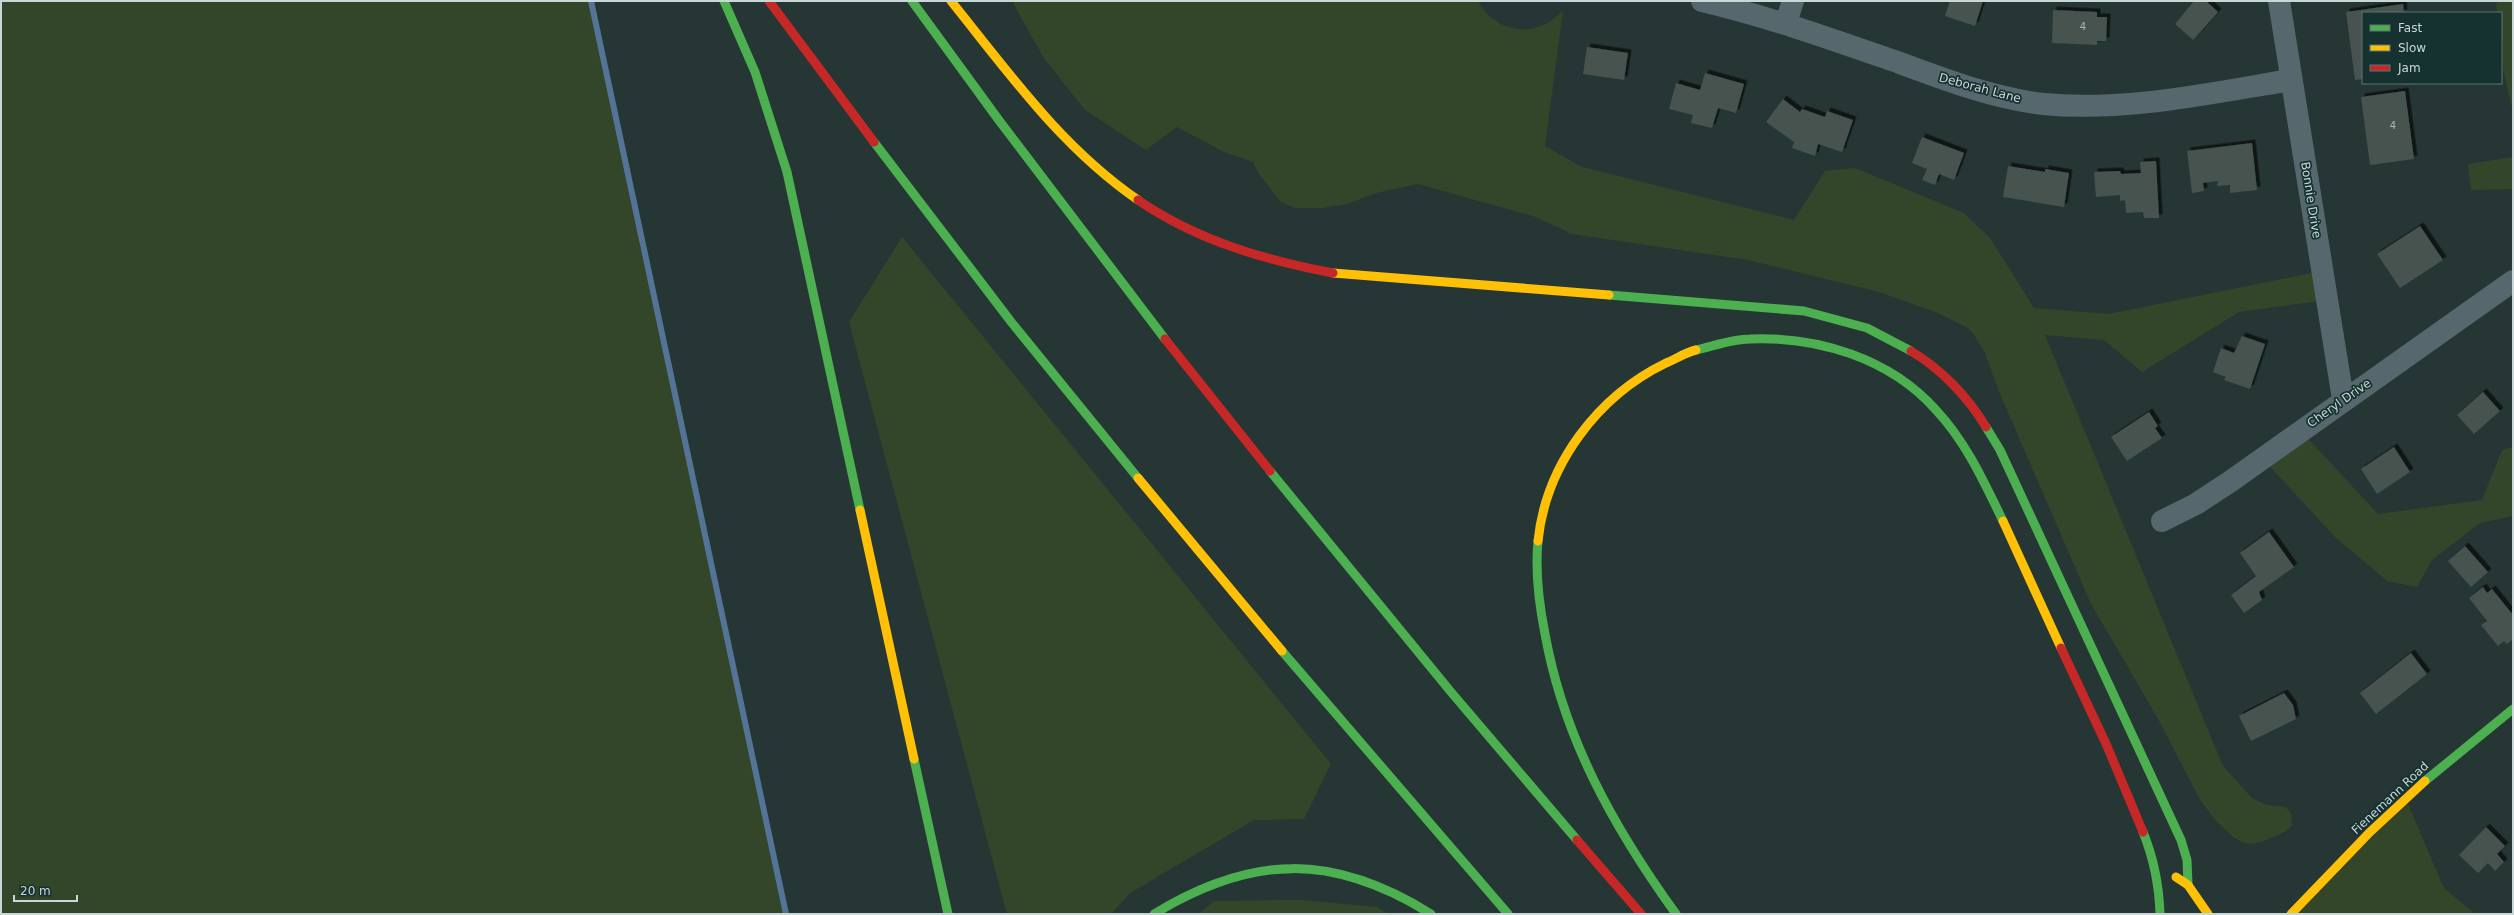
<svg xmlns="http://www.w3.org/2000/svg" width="2514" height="915" font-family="'DejaVu Sans',sans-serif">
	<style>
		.green { fill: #344629 }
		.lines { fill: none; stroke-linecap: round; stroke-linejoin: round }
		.stream { stroke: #537496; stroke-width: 6 }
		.building { fill: #46534f; filter: url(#shadow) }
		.street { stroke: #56686d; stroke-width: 22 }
		.fast { stroke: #4caf50; stroke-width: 9 }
		.slow { stroke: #ffc107; stroke-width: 9 }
		.jam { stroke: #c62828; stroke-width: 9 }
		.labels { text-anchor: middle; stroke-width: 3.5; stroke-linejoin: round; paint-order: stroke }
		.number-label { font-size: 10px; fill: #a8b7b5 }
		.street-label { font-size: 12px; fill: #c8d8d7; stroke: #163230 }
	</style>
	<defs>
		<filter id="shadow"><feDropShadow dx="3.5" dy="-3.5" stdDeviation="0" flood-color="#0009"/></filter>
	</defs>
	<rect width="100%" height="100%" fill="#263634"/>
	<path class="green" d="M1 1H593L783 914H1Z
		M1012 1H1478C1497 35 1538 39 1563 10L1545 146 1582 167 1794 220 1825 171 1855 168 1964 213 1990 238 2034 308 2109 314 2322 271 2327 300 2239 312 2142 372 2104 340 2045 335 2223 766 2252 798 2267 805 2286 807 2291 814 2292 825 2286 831 2267 840 2252 844 2244 843 2233 837 2215 820 2199 798 2157 717 2091 604 2000 394 1984 351 1972 332 1966 327 1938 313 1879 292 1748 260 1572 234 1536 217 1418 184 1376 193 1347 204 1322 208H1295L1280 201 1259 174 1253 162 1224 152 1177 127 1146 150 1085 110 1043 57Z
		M2496 1H2513V112L2503 69 2501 13H2497Z
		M2513 157V189L2471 190 2468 164Z
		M902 237 1331 764 1304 819 1254 820 1130 893 1111 914H1007L849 322Z
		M2300 430 2378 514 2482 500 2502 450 2513 447V516L2480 523 2432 560 2417 587 2387 581 2336 538 2262 458Z
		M2405 797 2444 888 2475 914H2292Z
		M1301 900 1377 907 1388 914H1199L1214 901Z"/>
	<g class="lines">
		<path class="stream" d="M591 1 786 914"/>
	</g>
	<path class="building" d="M1950 1H1983L1975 26 1945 16Z
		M2194 1H2206L2218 12 2193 40 2175 24Z
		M2403 4 2404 13H2363V79L2355 80 2346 12Z
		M2053 10 2097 12V17H2107L2106 41H2097V45L2052 43Z
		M1587 47 1628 53 1624 80 1583 74Z
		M1705 73 1744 84 1736 113 1718 108 1712 128 1691 123 1693 115 1669 109 1676 83 1700 90Z
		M2405 91 2414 159 2370 165 2361 97Z
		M1783 99 1800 112 1802 109 1825 117 1827 111 1853 120 1842 152 1818 144 1815 156 1792 148 1794 142 1766 122Z
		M1922 137 1964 153 1954 180 1939 174 1935 185 1922 180 1927 169 1912 163Z
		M2252 143 2257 190 2230 193V185L2217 186 2218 181 2203 183 2204 191 2192 193 2187 151Z
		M2156 161 2159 218H2144L2143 212 2126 213 2125 200 2120 201V195L2096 197 2094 172 2120 171 2121 174 2141 173 2140 162Z
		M2008 166 2045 172V169L2069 173 2064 207 2003 197Z
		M2420 226 2443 260 2400 288 2377 254Z
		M2242 336 2265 344 2250 389 2224 380 2226 377 2213 372 2221 348 2234 353Z
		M2483 392 2500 411 2474 434 2457 415Z
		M2149 412 2158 426 2155 428 2162 438 2127 461 2111 437Z
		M2394 447 2410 472 2377 494 2361 469Z
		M2269 532 2294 567 2259 592 2262 600 2244 613 2231 595 2256 576 2240 553Z
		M2465 546 2488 572 2471 587 2448 561Z
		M2483 587 2487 593 2492 589 2513 615V639L2507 644 2504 641 2498 646 2481 625 2487 621 2469 598Z
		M2411 653 2427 674 2376 714 2360 693Z
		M2284 693 2293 705 2296 719 2251 741 2239 716Z
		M2486 827 2505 846 2497 854 2504 862 2495 871 2488 863 2478 873 2459 855Z"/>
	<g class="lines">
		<path class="street" d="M1702 1C1770 17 1834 40 1900 63 1946 80 1993 98 2043 104 2126 112 2210 93 2291 80
			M2279 1 2343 399
			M1786 23 1793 1
			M2162 521 2196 504 2231 481 2513 281"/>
		<path class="fast" d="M724 1 755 72 787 172 860 510
			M912 1 998 119 1165 339
			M874 142 1012 323 1138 478
			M1609 295 1804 311 1867 328 1911 351
			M1696 350C1714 346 1732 339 1750 339 1817 336 1890 358 1936 410 1966 442 1984 482 2003 521
			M1986 427 2000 450 2181 840 2187 860 2188 885
			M1270 471 1451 692 1577 840
			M1538 541C1535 572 1539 604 1545 634 1564 739 1614 828 1676 914
			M1282 651 1508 914
			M914 759 948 914
			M2425 781 2513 709
			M2143 832C2154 859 2159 884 2160 914
			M1154 914C1253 854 1333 853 1431 914"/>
		<path class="slow" d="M951 1C1009 73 1061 147 1138 200
			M1333 273 1609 295
			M1138 478 1282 651
			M860 510 914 759
			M2003 521 2061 648
			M1538 541C1546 464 1598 396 1666 363 1676 359 1686 352 1696 350
			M2176 877 2188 885 2208 914
			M2291 914 2370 832 2425 781"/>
		<path class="jam" d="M769 1 874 142
			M1138 200C1196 240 1264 260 1333 273
			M1165 339 1270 471
			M1911 351C1941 369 1968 397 1986 427
			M2061 648 2107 746 2143 832
			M1577 840 1641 914"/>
	</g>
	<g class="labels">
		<g class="number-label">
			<text x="2083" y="30">4</text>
			<text x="2393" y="129">4</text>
		</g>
		<g class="street-label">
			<text transform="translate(1980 88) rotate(15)" y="4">Deborah Lane</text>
			<text transform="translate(2311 200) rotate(81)" y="4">Bonnie Drive</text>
			<text transform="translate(2339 403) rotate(-35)" y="4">Cheryl Drive</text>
			<text transform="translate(2390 798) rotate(-43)" y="4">Fienemann Road</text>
		</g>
	</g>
	<rect width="2514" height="915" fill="none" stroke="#c8d8d7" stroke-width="4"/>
	<rect x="2362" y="12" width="140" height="72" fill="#163230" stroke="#5d7473"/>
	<rect x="2370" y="25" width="20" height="6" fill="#4caf50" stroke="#5d7473"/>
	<text x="2398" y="32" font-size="12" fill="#c8d8d7">Fast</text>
	<rect x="2370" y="45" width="20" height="6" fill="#ffc107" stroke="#5d7473"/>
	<text x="2398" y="52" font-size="12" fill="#c8d8d7">Slow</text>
	<rect x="2370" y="65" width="20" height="6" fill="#c62828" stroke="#5d7473"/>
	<text x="2398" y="72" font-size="12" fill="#c8d8d7">Jam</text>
	<path d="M14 895v6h63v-6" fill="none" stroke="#c8d8d7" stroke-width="2"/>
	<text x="20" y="895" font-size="12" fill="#c8d8d7" stroke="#163230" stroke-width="3" paint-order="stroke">20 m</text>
</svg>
